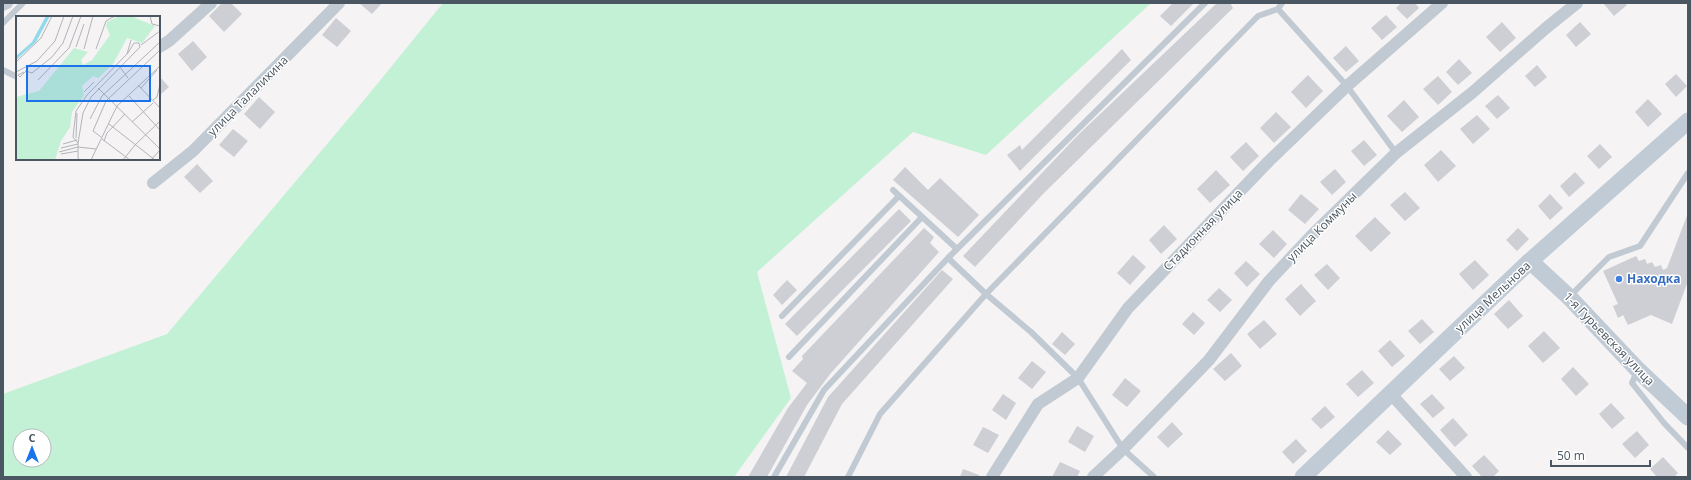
<svg xmlns="http://www.w3.org/2000/svg" width="1691" height="480" font-family="'Open Sans',sans-serif">
	<style>
		.green { fill: #c3f1d5; fill-rule: evenodd }
		.building { fill: #cdcfd5 }
		.lines { fill: none; stroke-linecap: round; stroke-linejoin: round }
		.lane { stroke: #c1cad2; stroke-width: 6 }
		.street { stroke: #c1cad2; stroke-width: 12 }
		.secondary { stroke: #c1cbd6; stroke-width: 17 }
		.shop-dot { fill: #3f7fe0; stroke: #fff; stroke-width: 1.5 }
		.labels { text-anchor: middle; stroke-width: 3; stroke-linejoin: round; paint-order: stroke }
		.street-label { font-size: 12px; fill: #4a5661; stroke: #fff }
		.shop-label { font-size: 12px; font-weight: bold; fill: #366cbe; stroke: #fff; text-anchor: start }
		.inset-road { fill: none; stroke: #b1b4b9; stroke-width: 1 }
		.view { fill: #1a73e8; fill-opacity: 0.15; stroke: #1a73e8; stroke-width: 2 }
		.inset-edge { fill: none; stroke: #4a5661; stroke-width: 2 }
	</style>
	<rect width="100%" height="100%" fill="#f5f3f3"/>
	<path class="green" d="M443 3H1151L986 155 913 132 757 272 791 398 734 477H3V394L167 334 365 99ZM20 436H44V460H20Z"/>
	<path class="building" d="M222 3H231L242 14 224 32 209 16Z
		M359 3H382L372 14Z
		M1173 3H1194L1171 26 1160 16Z
		M1217 3H1230L1233 8 1044 193 975 267 963 256 1078 135Z
		M1401 3H1415L1419 8 1407 19 1396 8Z
		M1603 3H1625L1627 5 1614 16Z
		M1386 15 1397 27 1382 40 1371 28Z
		M336 18 351 31 337 47 322 35Z
		M1502 22 1516 38 1500 52 1486 37Z
		M1580 22 1591 34 1576 47 1566 35Z
		M193 41 207 57 192 71 178 54Z
		M1346 46 1359 61 1346 72 1333 58Z
		M1122 49 1131 60 1020 171 1007 155 1020 145 1022 150Z
		M1459 59 1472 73 1458 85 1446 72Z
		M1537 65 1547 77 1535 87 1525 76Z
		M1676 74 1687 86 1676 97 1665 84Z
		M1308 75 1323 91 1306 108 1291 92Z
		M159 76 169 87 159 96Z
		M1438 76 1452 92 1438 105 1423 89Z
		M1498 95 1510 108 1497 119 1485 106Z
		M259 97 275 112 260 129 244 114Z
		M1648 99 1662 114 1648 127 1635 112Z
		M1404 100 1419 117 1402 132 1387 116Z
		M1276 112 1291 127 1274 143 1260 128Z
		M1477 115 1490 129 1473 144 1460 129Z
		M233 129 248 141 234 157 219 145Z
		M1364 140 1377 155 1364 166 1351 151Z
		M1246 142 1259 156 1243 171 1230 157Z
		M1600 144 1612 157 1599 169 1587 156Z
		M1441 150 1456 166 1438 182 1424 165Z
		M197 164 213 181 200 193 184 177Z
		M905 167 928 190 940 178 979 215 958 237 893 180Z
		M1335 169 1346 182 1332 195 1320 182Z
		M1216 170 1230 185 1210 203 1197 189Z
		M1575 172 1585 183 1569 197 1560 186Z
		M1405 192 1420 208 1405 221 1390 205Z
		M1301 194 1319 209 1305 224 1288 210Z
		M1550 194 1563 208 1550 220 1538 206Z
		M899 209 911 221 797 336 785 324Z
		M1688 213V281L1672 324 1651 315 1628 325 1623 315 1618 318 1613 306 1618 304 1603 271 1636 256 1639 261 1645 259 1647 264 1652 262 1655 267 1661 265 1663 270 1667 268Z
		M1375 217 1391 233 1371 252 1355 236Z
		M1164 225 1177 239 1161 254 1149 240Z
		M924 228 934 237 930 243 939 252 831 373 807 405 767 477 764 476 763 477H748L788 408 807 383 792 371 803 359 802 356Z
		M1518 228 1529 239 1517 251 1506 240Z
		M1273 230 1287 244 1274 258 1259 244Z
		M1133 255 1146 267 1130 285 1117 273Z
		M1475 260 1489 275 1473 290 1459 274Z
		M1246 261 1260 274 1247 287 1234 273Z
		M1327 264 1340 278 1328 290 1314 275Z
		M942 270 953 279 842 404 804 477H786L828 397Z
		M787 280 797 290 782 305 773 295Z
		M1301 284 1316 301 1300 316 1285 299Z
		M1219 288 1232 300 1220 312 1207 300Z
		M1509 300 1523 316 1508 329 1494 314Z
		M1193 312 1205 323 1194 335 1182 324Z
		M1422 319 1434 332 1420 344 1408 331Z
		M1264 320 1277 334 1260 349 1247 334Z
		M1544 331 1560 348 1543 363 1528 346Z
		M1062 332 1075 344 1065 355 1052 344Z
		M1390 340 1405 356 1392 367 1378 351Z
		M1231 353 1242 366 1225 381 1213 369Z
		M1454 356 1465 368 1450 381 1439 369Z
		M1032 361 1046 372 1032 389 1018 378Z
		M1573 367 1589 384 1576 396 1561 379Z
		M1362 370 1374 383 1358 397 1346 384Z
		M1125 378 1141 391 1127 407 1112 395Z
		M1003 394 1016 403 1006 420 992 410Z
		M1432 394 1445 408 1433 418 1420 404Z
		M1611 403 1625 418 1612 429 1599 414Z
		M1325 406 1335 417 1321 429 1311 419Z
		M1453 418 1468 435 1455 447 1440 430Z
		M1172 422 1183 434 1168 448 1157 437Z
		M1077 426 1094 436 1085 452 1068 442Z
		M983 427 999 435 988 453 973 445Z
		M1388 430 1402 444 1390 455 1376 442Z
		M1637 431 1649 445 1635 458 1622 444Z
		M1296 439 1307 451 1293 464 1282 452Z
		M1484 455 1499 471 1493 477H1482L1472 466Z
		M1663 457 1678 473 1674 477H1657L1650 469Z
		M1060 462 1080 471 1077 477H1052Z
		M963 469 979 475V477H960Z"/>
	<g class="lines">
		<path class="lane" d="M1278 9 1347 86 1396 153
			M3 23 23 3
			M3 70 17 77
			M893 190 957 249
			M948 258 986 294 1031 332 1078 378 1123 449 1154 477
			M1570 296 1609 257 1640 246 1688 173
			M782 316 899 196
			M789 357 922 217
			M1637 372 1632 383 1664 423 1688 448
			M774 477 824 390 948 258 1205 3
			M848 477 880 414 986 294 1258 16 1278 9 1282 3"/>
		<path class="street" d="M3 5 7 3
			M159 47 169 41 211 3
			M153 183 193 151 339 3
			M1391 394 1466 477
			M992 477 1038 404 1078 378 1128 308 1269 161 1347 86 1442 3
			M1093 477 1123 449 1209 360 1269 281 1312 235 1396 153 1473 92 1546 28 1577 3"/>
		<path class="secondary" d="M1530 261 1569 297 1638 370 1688 417
			M1303 477 1530 261 1688 121"/>
	</g>
	<circle class="shop-dot" cx="1619" cy="279" r="4"/>
	<g class="labels">
		<g class="street-label">
			<text transform="translate(248 96) rotate(-45)" y="4">улица Талалихина</text>
			<text transform="translate(1322 227) rotate(-45)" y="4">улица Коммуны</text>
			<text transform="translate(1203 230) rotate(-46)" y="4">Стадионная улица</text>
			<text transform="translate(1493 297) rotate(-43)" y="4">улица Мельнова</text>
			<text transform="translate(1609 339) rotate(46)" y="4">1-я Гурьевская улица</text>
		</g>
		<g class="shop-label">
			<text x="1627" y="283">Находка</text>
		</g>
	</g>
	<g transform="translate(16 16)">
		<rect width="144" height="144" fill="#f5f3f3"/>
		<path d="M103 0H120L119 2 139 10 126 27 111 22 97 48 82 62 77 60 66 70 68 79 56 96 54 111 45 125 39 144H0V81L23 75 58 32 72 36 65 44 67 49 76 44 94 19 90 10 91 6Z" fill="#c3f1d5"/>
		<path d="M30 0H34L20 26 0 44V40L16 26Z" fill="#90daee"/>
		<path class="inset-road" d="M134 0 136 8 144 10M125 29 144 15M60 31 68 8M68 33 77 0M80 33 90 5 99 0M111 38 115 24M0 46 25 22 36 0M13 50 10 55 16 57 36 41 47 27 57 0M104 51 112 62M0 56 21 45 39 25 48 0M8 56 2 59 4 61 10 55M22 64 53 32 65 0M122 69 144 92M82 72 144 133M125 72 141 54M68 76 78 66M113 80 144 114M137 84 141 81 144 68M74 103 86 80 144 26M116 106 137 87M93 108 139 144M85 121 77 115 90 85 144 34M60 122 61 97M86 123 114 144M88 125 91 117 109 98M62 127 67 97 75 81 124 31 123 27H118L112 37 71 79 60 95 57 121 62 127V142L64 144M47 128 61 124M45 132 62 128M43 136 62 131 80 133M45 138 62 135M75 144 101 90 144 50M107 144 119 129 144 105M135 144 144 134"/>
		<path class="view" d="M11 50H134V85H11Z"/>
		<rect width="144" height="144" class="inset-edge"/>
	</g>
	<rect width="1691" height="480" fill="none" stroke="#4a5661" stroke-width="8"/>
	<g transform="translate(32 448)"><circle r="19" fill="#ffffff" stroke="#b7bbc0"/>
	<path d="M0-3L7 15L0 10L-7 15Z" fill="#1a73e8"/>
	<text y="-6" font-size="11" font-weight="bold" text-anchor="middle" fill="#4a5661">С</text>
	</g>
	<path d="M1551 460v6h99v-6" fill="none" stroke="#4a5661" stroke-width="2"/>
	<text x="1557" y="460" font-size="12" fill="#4a5661" stroke="#ffffff" stroke-width="3" paint-order="stroke">50 m</text>
</svg>
